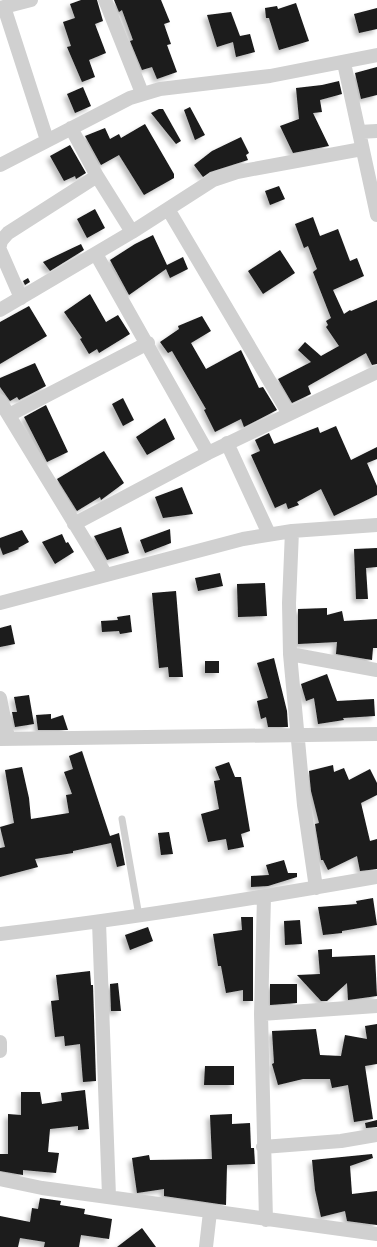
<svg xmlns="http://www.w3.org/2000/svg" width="377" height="1247" font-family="Raleway,sans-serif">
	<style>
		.building { fill: #1a1a1a; filter: url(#shadow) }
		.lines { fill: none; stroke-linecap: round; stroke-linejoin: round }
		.lane { stroke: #d0d0d0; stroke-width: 7 }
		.street { stroke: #d0d0d0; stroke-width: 14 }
	</style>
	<defs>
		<filter id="shadow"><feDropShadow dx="-3.5" dy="3.5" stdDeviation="2" flood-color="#0004"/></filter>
	</defs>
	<rect width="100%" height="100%" fill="#fff"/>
	<path class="building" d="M81 0H97L103 21 95 24 106 53 89 60 95 77 82 82 67 47 71 46 63 22 75 18 70 4Z
		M114 0H161L170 22 164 24 171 44 167 45 177 72 157 79 152 67 142 70 130 41 133 40 122 10 119 12Z
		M296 3 309 41 279 50 269 18H266L265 8 277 6 278 9Z
		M377 8V29L359 33 354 14Z
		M231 12 240 36 250 34 255 52 236 57 233 42 217 47 207 15Z
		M377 67V95L361 99 355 73Z
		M339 81 342 94 320 100 322 112 313 113 329 146 293 153 280 126 299 119 296 88 322 85Z
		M83 87 91 106 75 113 67 94Z
		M190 107 205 135 195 140 184 110Z
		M159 109H163L181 141 176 144 151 113Z
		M145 124 174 174V178L144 195 119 155 101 165 85 136 105 128 110 139 119 134 121 138Z
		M241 137 249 153 246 155 248 160 210 172 203 177 194 165 212 151Z
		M70 145 86 173 76 179 75 176 64 181 50 156Z
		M279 186 285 199 270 205 265 191Z
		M95 209 105 228 87 238 77 219Z
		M313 217 320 236 338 229 350 261 357 258 364 276 333 290 344 314 350 310 351 311 377 300V364L372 365 366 353 308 386 311 394 292 403 278 379 311 362 298 350 305 342 321 356 339 346 326 327 328 325 326 321 331 318 313 272 317 269 308 246 304 248 295 224Z
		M153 235 167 265 183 257 188 269 170 278 166 269 129 295 110 260 135 244Z
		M81 244 84 250 50 271 43 262Z
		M280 250 295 273 263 294 248 271Z
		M28 278 30 282 25 285 23 281Z
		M90 294 106 322 118 315 130 334 99 353 97 349 89 354 80 339 82 338 64 312Z
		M29 306 47 336 0 364V322Z
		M202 316 211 331 191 343 206 369 241 350 259 388 263 387 277 410 244 427 241 419 215 432 204 410 206 409 172 351 168 353 160 342 179 329 178 326Z
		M35 363 46 386 19 400 17 397 10 401 0 387V378Z
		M123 398 134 420 123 426 112 404Z
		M46 405 68 452 47 462 24 417Z
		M165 418 175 439 147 455 136 437Z
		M336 426 351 460 377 447V459L367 463 377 486V495L334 516 321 489 297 502 299 505 288 509 286 503 275 508 251 455 260 451 255 440 269 433 274 444 318 427 320 433Z
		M104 451 124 483 101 500 100 497 77 511 57 479Z
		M182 487 193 514 163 518 155 497Z
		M121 527 129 553 107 560 94 536Z
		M170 529 171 543 145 553 140 540Z
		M22 530 29 542 18 548 19 549 3 555 0 547V538Z
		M62 534 66 543 68 542 74 552 55 564 42 542Z
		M377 548V567L366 568 368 599H356L354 549Z
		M220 573 223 586 198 591 195 578Z
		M265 583 267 616 238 617 237 584Z
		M176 591 183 677H169L168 667 159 668 152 593Z
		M327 608V615L342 611 344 621 377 619V648H373L372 660 336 654 337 642 298 644V609Z
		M130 615 132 632 120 634 119 631 102 632 101 621 118 620 117 617Z
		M11 625 15 644 0 647V628Z
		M274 658 287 711 288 727H268L266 717 261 719 257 701 268 698 257 663Z
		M205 661H219V673H205Z
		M327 674 337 701 374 699 375 716 343 718 344 720 318 724 314 698 306 701 301 684Z
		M29 695 34 724 15 727 12 712H17L14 697Z
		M51 714V719L63 715 68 730H38L36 715Z
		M82 751 110 836 119 833 125 865 117 867 111 843 73 851V853L35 859 38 867 0 877V848L5 847 0 827 14 823 5 770 22 767 29 798 31 819 69 813 66 795 72 794 64 772 73 769 69 756Z
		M229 762 235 777H241L250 831 241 834 244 847 228 850 226 839 208 842 201 814 219 809 214 781 220 780 215 767Z
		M333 765 334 772 344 768 349 780 370 769 377 783V795L361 803 370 841 377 839V869L360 871 357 856 328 870 323 860H321L315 824 319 823 311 791 309 771Z
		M169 832 173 854 161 855 158 833Z
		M284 860 288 873H297V877L268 886 251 887V876L269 875 266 865Z
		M373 898 377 925 342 931V933L323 935 318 907 357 904 356 901Z
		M241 917H253V1001H243V990L226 993 221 966H218L213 934 242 930Z
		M300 920 302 944 285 945 284 921Z
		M148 927 153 941 130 950 125 935Z
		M332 949V957L375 955 377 996 348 1000 347 983 327 1001H321L297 975 320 974 318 950Z
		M90 971 91 985H93L96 1081 83 1082 80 1044 65 1046 64 1036 55 1037 51 1001 59 1000 56 975Z
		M118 983 121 1011H111L110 984Z
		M270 984H297V1003L270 1005Z
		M377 1024V1064L365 1066 373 1119 354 1122 348 1085 332 1088 330 1079H303L278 1085 272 1064 274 1063 272 1031 316 1029 320 1055 341 1056 345 1035 367 1039 365 1026Z
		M205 1066H234V1085H204Z
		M85 1090 89 1129 78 1130V1126L50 1129 48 1152 59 1153 56 1173 23 1170V1175L0 1171V1154H8V1114L21 1115V1092H40L42 1104 62 1101 61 1093Z
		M232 1114V1124L250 1123 251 1148H254L255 1164 227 1165 226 1205 164 1196V1189L137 1193 132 1158 149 1155 150 1160 212 1159 210 1115Z
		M377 1120V1127L366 1128 365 1123Z
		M372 1154 373 1158 350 1166 352 1194 377 1191V1225L347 1221 345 1211 321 1217 315 1190 312 1160Z
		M40 1198 61 1201 60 1205 85 1209 84 1214 112 1219 109 1239 81 1235 79 1247H44L45 1242 20 1238 18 1247H0V1216L30 1222 32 1208 38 1209Z
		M142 1228 156 1247H117Z"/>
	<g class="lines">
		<path class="lane" d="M122 819 139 916"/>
		<path class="street" d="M105 0 142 93
			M4 7 47 140
			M0 8 31 0
			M344 63 377 215
			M71 128 97 176 132 232
			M359 132 377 131
			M0 165 130 98 160 89 270 76 377 55
			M168 209 289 414
			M0 245 1 241 8 233 97 176
			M0 250 21 298
			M96 254 208 453
			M0 310 132 232 213 180 237 172 362 149
			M0 401 106 575
			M9 415 148 343
			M227 443 269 534
			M74 524 208 453 377 372
			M292 531 289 603 290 654 304 805 316 888
			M0 603 243 539 292 531 377 525
			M290 654 377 670
			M0 698 8 738
			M0 739 377 734
			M264 897 261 1014 266 1220
			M99 922 109 1196
			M0 934C126 919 252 899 377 877
			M261 1014 377 1006
			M0 1042V1051
			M263 1147 341 1141 377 1135
			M0 1179 42 1188 377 1234
			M206 1247 210 1212"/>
	</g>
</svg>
